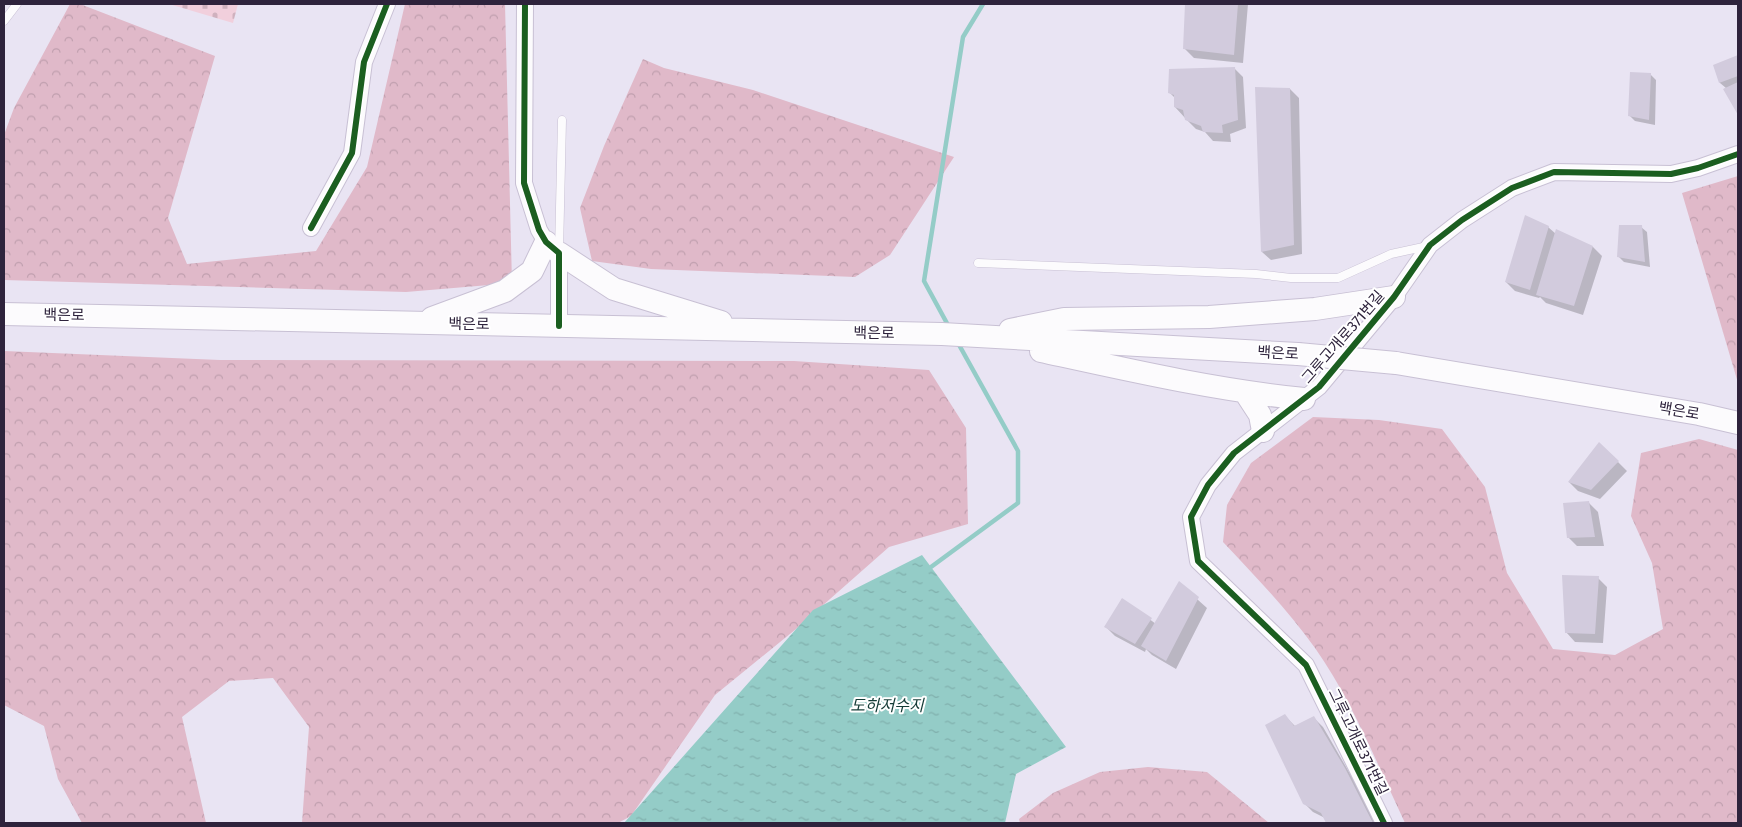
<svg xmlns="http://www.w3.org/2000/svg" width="1742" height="827" font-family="'Fira Sans','Noto Sans KR',sans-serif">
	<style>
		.forest { fill: url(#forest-crowns) }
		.cemetery { fill: url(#cemetery-stones) }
		.water { fill: url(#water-ripples) }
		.shadow { fill: #0003 }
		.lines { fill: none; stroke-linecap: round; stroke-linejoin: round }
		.stream { stroke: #94ccc7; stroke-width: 4.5 }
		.building { fill: #d2cbdd }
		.lane-casing { stroke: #c8c0d4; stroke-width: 9 }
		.street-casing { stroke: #c8c0d4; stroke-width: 18 }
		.secondary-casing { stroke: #c8c0d4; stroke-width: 24 }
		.lane { stroke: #fcfbfd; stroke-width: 8 }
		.street { stroke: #fcfbfd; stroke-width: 16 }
		.secondary { stroke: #fcfbfd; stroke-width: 22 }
		.secondary-bridge-casing { stroke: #c8c0d4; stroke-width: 24; stroke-linecap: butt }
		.secondary-bridge { stroke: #fcfbfd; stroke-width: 22 }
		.cycleway-casing { stroke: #fff; stroke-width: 9 }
		.cycleway { stroke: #1b5e20; stroke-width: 6 }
		.labels { text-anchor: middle; stroke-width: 4; stroke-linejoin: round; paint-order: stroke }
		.street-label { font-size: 15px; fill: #2e233c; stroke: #fff }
		.water-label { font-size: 16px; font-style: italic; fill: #143b36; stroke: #fff }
	</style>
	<defs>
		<pattern id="forest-crowns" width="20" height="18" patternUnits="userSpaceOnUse" patternTransform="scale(1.25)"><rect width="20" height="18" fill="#e0b9c9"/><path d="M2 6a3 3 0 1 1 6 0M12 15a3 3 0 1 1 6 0" fill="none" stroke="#c09fae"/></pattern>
		<pattern id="cemetery-stones" width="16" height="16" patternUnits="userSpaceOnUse" patternTransform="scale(1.25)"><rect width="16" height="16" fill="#f1cfdc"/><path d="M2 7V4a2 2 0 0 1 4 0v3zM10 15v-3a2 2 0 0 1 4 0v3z" fill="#cfb1be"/></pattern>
		<pattern id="water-ripples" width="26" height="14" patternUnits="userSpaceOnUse" patternTransform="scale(1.25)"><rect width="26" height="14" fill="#94ccc7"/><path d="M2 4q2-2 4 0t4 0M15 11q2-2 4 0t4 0" fill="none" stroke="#80afac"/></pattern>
	</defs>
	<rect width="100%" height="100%" fill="#e9e4f3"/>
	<path class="forest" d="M70 4H80L215 56 168 218 187 264 316 251 367 167 405 4H505L512 283 406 292 4 280V135L14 108Z
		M643 59 664 68 753 90 954 157 890 255 855 277 651 269 592 261 580 208 604 146Z
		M1738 176V383L1682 193Z
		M4 351 220 360 794 361 929 370 966 428 968 524 889 547 796 629 715 695 631 816 618 823H302L309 727 273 678 229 681 182 717 206 823H82L58 779 44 726 4 705Z
		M1313 417 1379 420 1442 429 1485 487 1507 573 1553 649 1615 655 1663 629 1652 563 1631 516 1641 453 1699 439 1738 450V823H1405C1377 764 1353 702 1315 648 1288 610 1255 576 1223 542L1227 505 1251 463Z
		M1148 767 1207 772 1269 823H1020L1019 819 1053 793 1100 772Z"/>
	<path class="cemetery" d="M169 4H238L233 23Z"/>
	<path class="water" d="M922 555 1066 747 1016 774 1005 823H624L813 610Z"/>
	<path class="shadow" d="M1187 4H1248L1243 63 1194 58 1185 49Z
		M1738 56V113L1724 89 1726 88 1720 83 1715 66Z
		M1234 68 1243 77 1246 128 1230 134 1231 142 1213 141 1205 132 1196 129 1186 119 1175 107V98L1169 92Z
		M1650 74 1656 80 1655 125 1635 121 1629 115Z
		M1290 89 1299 98 1302 254 1271 260 1262 252Z
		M1548 227 1556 234 1593 247 1602 256 1583 315 1546 303 1540 297 1539 298 1515 291 1506 282Z
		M1641 227 1647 232 1650 267 1624 262 1618 256Z
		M1618 462 1627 471 1600 499 1578 491 1569 482Z
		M1589 503 1598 512 1604 546H1577L1568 537Z
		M1598 578 1607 587 1603 643 1575 642 1566 632Z
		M1179 583 1207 608 1176 669 1152 655 1146 649 1145 652 1115 636 1106 627 1122 599 1156 624Z
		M1285 716 1295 726 1314 718 1323 727 1353 779 1377 823H1327L1325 818 1313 812 1304 803Z"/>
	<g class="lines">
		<path class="stream" d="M949 327 924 281 963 37 983 4
			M931 567 1018 503V451L958 343"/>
	</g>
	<path class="building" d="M1185 4H1238L1234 55 1183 49Z
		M1738 55V76L1719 83 1713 65Z
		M1235 67 1238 120 1222 125 1223 133 1203 132 1201 126 1185 120 1183 110 1174 107V95L1168 93 1169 69Z
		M1630 72 1651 73 1649 120 1628 116Z
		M1738 82V115L1723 89Z
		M1255 87 1290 88 1294 245 1261 252Z
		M1525 215 1549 226 1530 290 1505 282Z
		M1619 225H1642L1645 262 1617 257Z
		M1556 229 1593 246 1574 306 1536 295Z
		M1599 442 1619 461 1591 490 1568 482Z
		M1589 501 1595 537 1567 538 1563 503Z
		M1562 575 1599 576 1595 634 1565 633Z
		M1179 581 1199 597 1166 661 1141 646Z
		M1122 598 1152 618 1135 644 1104 627Z
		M1285 714 1294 726 1314 716 1345 768 1373 823H1326L1321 813 1303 804 1265 725Z"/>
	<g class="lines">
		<g class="lane-casing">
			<path id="lane" d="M4 21 17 4
				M559 251 562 120
				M978 263 1256 274 1291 278H1338L1391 254 1428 246"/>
		</g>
		<g class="street-casing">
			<path id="street" d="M525 4 524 183 539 230 546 242 559 253V326
				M311 228 352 153 364 62 387 4
				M1384 823 1306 665 1198 561 1191 517 1208 485 1234 453 1319 387 1394 297 1430 245 1462 220 1512 188 1554 172 1671 174 1698 168 1738 154"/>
		</g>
		<g class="secondary-casing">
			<path id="secondary" d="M559 253 614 289 721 322
				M4 314 942 334 1298 354
				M432 318 505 291 532 271 546 242
				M1010 330 1064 319 1209 317 1315 309 1394 297
				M1041 351C1128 370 1215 390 1304 399
				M1396 363 1699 414 1738 423
				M1245 392 1260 415 1263 431"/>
		</g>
		<use href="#lane" class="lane"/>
		<use href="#street" class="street"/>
		<use href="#secondary" class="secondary"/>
		<g class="secondary-bridge-casing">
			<path id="secondary-bridge" d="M1298 354 1396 363"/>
		</g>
		<use href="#secondary-bridge" class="secondary-bridge"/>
		<g class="cycleway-casing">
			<path id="cycleway" d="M525 4 524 183 539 230 546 242 559 253V326
				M311 228 352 153 364 62 387 4
				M1384 823 1306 665 1198 561 1191 517 1208 485 1234 453 1319 387 1394 297 1430 245 1462 220 1512 188 1554 172 1671 174 1698 168 1738 154"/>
		</g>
		<use href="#cycleway" class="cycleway"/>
	</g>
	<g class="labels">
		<g class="street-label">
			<text transform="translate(64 315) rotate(1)" y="5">백은로</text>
			<text transform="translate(469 324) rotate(1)" y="5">백은로</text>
			<text transform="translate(874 333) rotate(1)" y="5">백은로</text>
			<text transform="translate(1343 337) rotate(-49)" y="5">그루고개로371번길</text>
			<text transform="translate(1278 353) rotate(3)" y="5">백은로</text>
			<text transform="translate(1679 411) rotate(10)" y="5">백은로</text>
			<text transform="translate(1358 742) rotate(64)" y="5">그루고개로371번길</text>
		</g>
		<g class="water-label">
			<text x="887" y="711">도하저수지</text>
		</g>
	</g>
	<rect width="1742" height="827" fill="none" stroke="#2e233c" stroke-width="10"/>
</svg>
